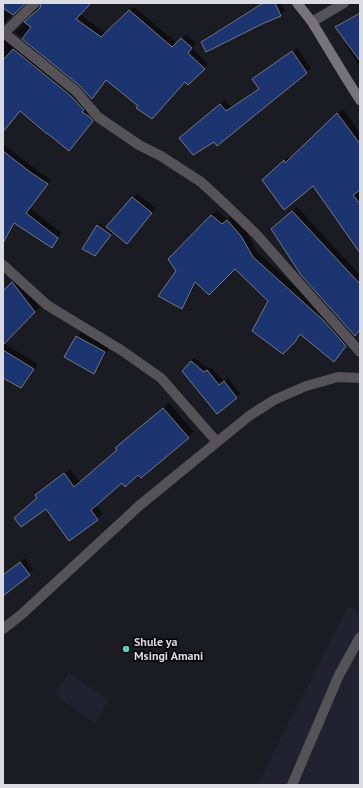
<svg xmlns="http://www.w3.org/2000/svg" width="363" height="788" font-family="'PT Sans',sans-serif">
	<style>
		.built { fill: #21212f }
		.shadow { fill: #0007 }
		.building { fill: #1c3470; stroke: #747983 }
		.lines { fill: none; stroke-linecap: round; stroke-linejoin: round }
		.street { stroke: #555358; stroke-width: 10 }
		.secondary { stroke: #76737a; stroke-width: 10 }
		.poi-dot { fill: #59cebe; stroke: #060609; stroke-width: 1.5 }
		.labels { text-anchor: middle; stroke-width: 3.5; stroke-linejoin: round; paint-order: stroke }
		.poi-label { font-size: 12px; font-weight: bold; fill: #dbdbe1; stroke: #060609; text-anchor: start }
	</style>
	<rect width="100%" height="100%" fill="#1b1b23"/>
	<path class="built" d="M348 606 360 612V785H257Z
		M69 673 109 700 95 724 54 694Z"/>
	<path class="shadow" d="M3 3H24L3 24Z
		M42 3H90L79 14 106 33 134 7 177 43 186 35 196 43 192 48 208 64 188 84 185 81 139 106 106 79 81 85 15 32 41 8Z
		M262 3H281L285 11 280 15 202 42 206 37Z
		M360 12V68L345 43 347 41 337 27 340 23Z
		M3 35 7 36 96 116 73 146 20 110 3 132Z
		M297 48 311 68 217 145 215 141 185 134 225 100 231 107 259 88 258 75Z
		M343 109 360 133V237L313 185 263 181 289 156 290 159Z
		M3 144 34 168 51 180 30 208 62 233 51 246 16 223 3 243Z
		M137 194 156 208 131 238 113 232 97 253V225L99 223 106 228Z
		M297 207 360 275V330L277 225Z
		M217 210 227 220 232 216 246 231 257 252 328 315 351 341 339 356 301 334 288 348 269 301 235 267 197 282 186 303 182 308 177 271 169 259Z
		M18 278 40 307 3 343 38 364 26 382 21 387 3 376V292Z
		M81 332 109 348 98 368 94 372 66 357 77 336Z
		M195 358 209 369 211 367 224 382 228 378 240 393 217 412 191 361Z
		M169 403 194 432 188 437 122 482 96 504 103 514 97 519 69 540 36 495 42 489 70 469 80 482 118 450 122 442Z
		M25 558 33 570 3 594V571L5 574Z"/>
	<path class="building" d="M3 3H26L13 15 3 8Z
		M41 3H91L76 19 101 37 129 10 172 47 181 38 192 48 188 53 205 69 188 85 185 82 152 119 136 108 138 106 106 80 92 99 80 86 22 39 31 27 24 22 40 8Z
		M263 3H275L281 16 262 24 206 52 201 42Z
		M360 13V61L335 27Z
		M13 49 71 96 84 110 82 112 90 117 93 121 69 151 47 133V134L20 111 3 132V60Z
		M292 51 307 73 217 146 214 142 193 155 179 138 220 104 226 111 259 89 252 79Z
		M337 113 360 144V190L353 195 360 204V253L313 186 284 210 262 180 284 160 285 163Z
		M3 151 30 172 48 184 26 213 58 238 52 248 14 223 3 243Z
		M132 197 152 213 127 244 106 227Z
		M292 211 360 284V329L355 336 301 275 271 229Z
		M211 215 222 224 227 220 241 236 253 257 323 320 346 346 334 362 300 334 295 342 283 354 252 331 268 301 235 269 209 295 195 282 182 309 158 296 176 271 168 259Z
		M97 225 111 235 95 256 82 249Z
		M12 282 35 312 3 345V291Z
		M76 336 105 352 94 374 64 357Z
		M3 350 34 369 21 388 3 378Z
		M191 361 204 372 207 370 219 385 224 381 237 398 217 414 182 371Z
		M163 408 189 438 141 478 138 475 125 487 122 483 91 510 98 520 69 541 46 509 21 527 14 518 37 498 35 495 64 473 74 487 117 450 115 448Z
		M20 562 30 575 3 596V575Z"/>
	<g class="lines">
		<path class="street" d="M312 22 344 3
			M4 33 76 91 98 117 139 145 161 156 201 182 226 205 257 235 360 352
			M3 34 35 3
			M3 265 47 305 121 350 161 378 217 442
			M3 629 22 614 140 505 167 483 249 416 274 400 306 386 338 377 360 378
			M292 785 339 675 360 637"/>
		<path class="secondary" d="M297 3 312 22 346 78 360 100"/>
	</g>
	<circle class="poi-dot" cx="126" cy="649" r="4"/>
	<g class="labels">
		<g class="poi-label">
			<text x="134" y="646">Shule ya<tspan x="134" dy="14">Msingi Amani</tspan></text>
		</g>
	</g>
	<rect width="363" height="788" fill="none" stroke="#dbdbe1" stroke-width="8"/>
</svg>
